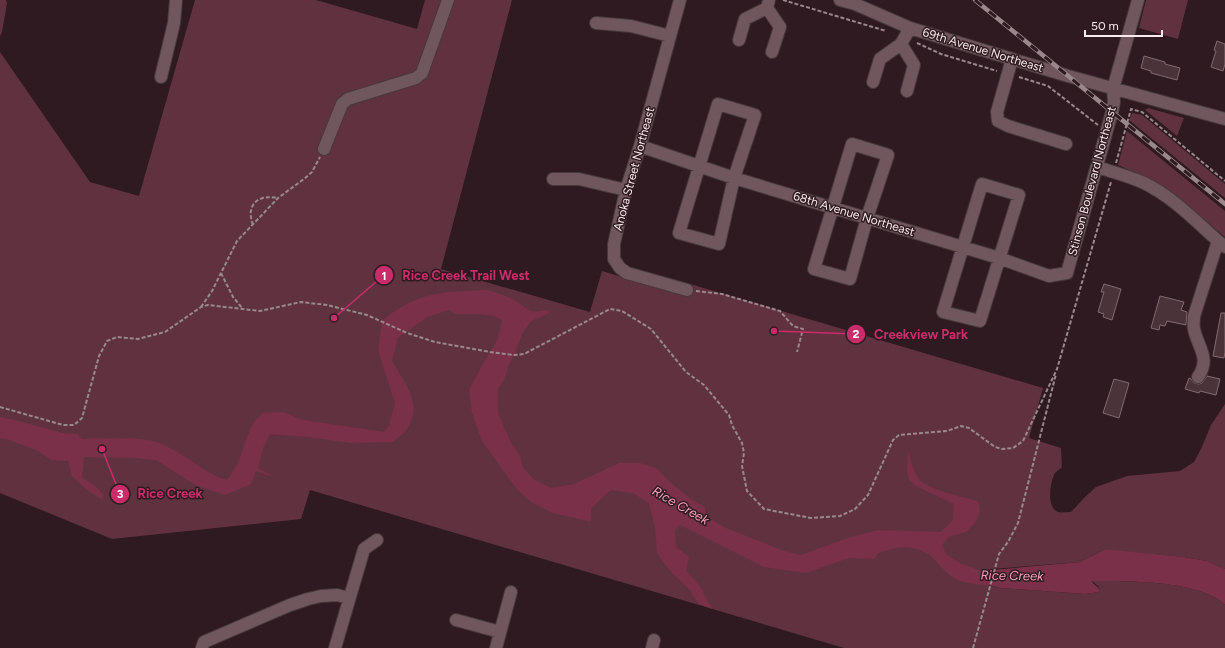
<svg xmlns="http://www.w3.org/2000/svg" width="1225" height="648" font-family="Figtree,sans-serif">
	<style>
		.green { fill: #603240 }
		.water { fill: #7a3049 }
		.lines { fill: none; stroke-linecap: round; stroke-linejoin: round }
		.river { stroke: #7a3049; stroke-width: 18 }
		.building { fill: #4a343a; stroke: #836a70 }
		.minor-casing { stroke: #47383c; stroke-width: 14 }
		.path { stroke: #99888d; stroke-width: 2; stroke-dasharray: 4 2; stroke-linecap: butt }
		.minor { stroke: #6f575d; stroke-width: 12 }
		.rail-casing { stroke: #99878c; stroke-width: 4.5 }
		.rail { stroke: #2e1a20; stroke-width: 3; stroke-dasharray: 9; stroke-linecap: butt }
		.labels { text-anchor: middle; stroke-width: 3; stroke-linejoin: round; paint-order: stroke }
		.street-label { font-size: 12px; fill: #faebef; stroke: #2e1a20 }
		.water-label { font-size: 13px; font-style: italic; fill: #fca3bb; stroke: #2e1a20 }
		.leader { fill: none; stroke: #c82d6a; stroke-width: 1.5 }
		.callout-dot { fill: #c82d6a; stroke: #2e1a20; stroke-width: 1.5 }
		.mark-label { font-size: 12px; text-anchor: middle; font-weight: bold; fill: #fff }
		.callout-label { font-size: 13px; text-anchor: middle; font-weight: bold; fill: #c82d6a; stroke: #2e1a20; stroke-width: 3; stroke-linejoin: round; paint-order: stroke }
	</style>
	<rect width="100%" height="100%" fill="#2e1a20"/>
	<path class="green" d="M0 0H6L7 3 2 32 0 36Z
		M195 0H316L417 29 425 0H512L441 269 590 312 602 271 662 289 666 277 1043 388 1029 438 1061 448 1062 467C1060 469 1057 471 1055 473 1050 482 1046 507 1058 512 1061 513 1067 512 1071 512L1086 496 1096 487 1127 476 1180 471 1194 462 1201 449 1211 425 1225 404V569L1207 561 1184 557 1104 550 1080 562 992 569 987 585 1000 588 1086 594 1099 592 1100 590 1098 586 1092 581C1127 581 1200 580 1225 605V648H844L310 490 301 519 112 539 0 493V52L90 182 139 196Z
		M1146 0H1188L1178 39 1139 28Z
		M1148 108 1184 118 1177 136 1145 110Z
		M1132 113 1142 115 1225 184V198L1129 120Z
		M1127 131 1225 211V237L1173 194 1154 181 1118 165Z"/>
	<path class="water" d="M488 290C496 293 505 295 512 299 528 307 527 315 546 310L550 313 531 321 522 334 514 355 509 364 504 380 498 389V413L511 443 521 458 522 466 533 479 551 488 574 484 619 463H640L656 468 671 483 692 500 705 507V516L726 528 784 551 801 555 848 538 877 530 941 532 953 520 954 504 916 486 909 480 907 470 908 453 909 451C910 459 915 477 922 482 934 491 963 497 978 501L980 510 976 522 966 532 948 537 942 545 946 554 960 563 981 571 1080 562 1104 550H1113L1184 557 1207 561 1225 569V605C1200 580 1127 581 1092 581 1093 585 1098 586 1100 590L1099 592 1086 594 1000 588C986 583 972 586 958 580 947 575 940 565 932 557 930 554 925 553 922 551 907 544 892 548 877 554L875 559 849 558 806 573 764 567 680 525 675 530 676 547 689 557 686 571 699 585 712 609 698 603 690 590 672 573 657 553 655 527 649 503 633 493 611 490 591 508V522L553 513 531 502 516 488 482 441 472 413 469 390 480 369 497 341 503 318 496 307 477 305 452 309 427 317 398 338 392 361C404 382 425 406 406 430 403 435 397 438 392 442L350 443 309 437 270 434 263 448 258 468 274 477 256 471 251 484 225 495 197 486 156 460 136 458 84 457 82 477 95 486 104 495 102 500 87 490 72 476 68 461 51 460 36 450 10 440 0 438V417L19 421 62 433 77 434 82 439C104 439 139 436 159 443 184 452 202 473 227 480 242 463 243 441 254 422 256 419 260 416 262 413L283 412 303 420 384 432 389 426 395 403 378 350 382 321C417 291 445 292 488 290Z"/>
	<g class="lines">
		<path class="river" d="M457 305H477L496 307 512 315"/>
	</g>
	<path class="building" d="M1217 41 1225 44V64L1223 71 1211 67 1216 51 1214 50Z
		M1144 56 1165 62V64L1180 68 1177 80 1151 73V71L1141 68Z
		M1104 284 1121 289 1112 320 1103 317 1104 314 1098 312 1104 292H1101Z
		M1160 296 1184 302 1181 310 1187 312 1186 325 1167 321 1165 326 1160 325 1159 330 1151 328Z
		M1221 313H1225V352L1224 358 1213 356Z
		M1207 376 1220 379 1216 395 1200 391 1199 393 1185 389 1189 378 1191 379 1194 383 1199 384 1202 383Z
		M1114 379 1129 383 1119 418 1103 413Z"/>
	<g class="lines">
		<g class="minor-casing">
			<path id="minor" d="M680 0 640 146 626 190 614 244V259L620 268 627 273 687 290
				M840 0 855 4 910 28 1068 76 1225 119
				M767 8 780 27 772 52
				M596 23 631 26 670 36
				M739 40 745 19 767 8 769 0
				M901 44 914 65 907 91
				M1012 59 997 112 998 121 1008 126 1066 144
				M161 77 174 23 176 0
				M873 82 880 59 901 44 910 28
				M718 104 755 115 734 178 719 244 679 233Z
				M852 144 888 155 867 218 850 279 814 269Z
				M640 146 734 178 999 258 1049 276 1067 273 1112 112 1114 102 1113 89 1138 0
				M324 149 342 104 348 99 416 78 422 73 448 0
				M1097 167C1113 172 1129 176 1144 183 1175 198 1199 225 1225 247
				M553 179H579L626 190
				M982 184 1019 195 980 321 943 312Z
				M1198 377C1211 358 1198 348 1194 329 1193 325 1194 320 1194 316L1218 241
				M456 620 500 632
				M202 648 204 642 290 605 308 599 321 596 337 595 349 598
				M335 648 364 549 377 540
				M496 648 511 592
				M652 648 654 640"/>
		</g>
		<path class="path" d="M783 0 886 31
			M917 43 941 54 997 71
			M1019 77 1048 86 1098 125
			M1116 163 1131 109 1142 112 1225 181
			M253 225C245 204 259 194 278 198
			M221 273 233 297 243 309
			M696 291 722 294 780 311 793 326 803 329 797 352
			M201 307 212 291 237 241 278 198 304 179 312 172 320 157
			M0 407 63 425H74L82 418 99 356 107 341 117 337 138 339 165 332 201 307 208 305 260 311 301 302 327 305 367 315 407 333 435 342 490 352 514 355 524 354 610 309 622 311 651 329 686 372 704 385 729 415 732 425 742 443 744 453 742 466 747 491 764 509 811 518 840 516 855 509 868 495 893 440 899 435 947 431 961 426 969 428 995 447 1002 449 1013 448 1023 441 1057 369 1111 182
			M973 648 999 554 1008 542 1018 523 1056 374"/>
		<use href="#minor" class="minor"/>
		<g class="rail-casing">
			<path id="rail" d="M975 0 1225 204"/>
		</g>
		<use href="#rail" class="rail"/>
	</g>
	<g class="labels">
		<g class="street-label">
			<text transform="translate(983 50) rotate(17)" y="4">69th Avenue Northeast</text>
			<text transform="translate(634 169) rotate(-75)" y="4">Anoka Street Northeast</text>
			<text transform="translate(1092 181) rotate(-75)" y="4">Stinson Boulevard Northeast</text>
			<text transform="translate(854 214) rotate(17)" y="4">68th Avenue Northeast</text>
		</g>
		<g class="water-label">
			<text transform="translate(681 505) rotate(30)" y="5">Rice Creek</text>
			<text transform="translate(1012 575) rotate(1)" y="5">Rice Creek</text>
		</g>
	</g>
	<path class="leader" d="M334 318L384 275M774 331L856 334M102 449L120 494"/>
	<g class="callout-dot">
		<circle cx="334" cy="318" r="4"/>
		<circle cx="774" cy="331" r="4"/>
		<circle cx="102" cy="449" r="4"/>
		<circle cx="384" cy="275" r="10"/>
		<circle cx="856" cy="334" r="10"/>
		<circle cx="120" cy="494" r="10"/>
	</g>
	<g class="mark-label">
		<text x="384" y="280">1</text>
		<text x="856" y="338">2</text>
		<text x="120" y="498">3</text>
	</g>
	<g class="callout-label">
		<text x="466" y="280">Rice Creek Trail West</text>
		<text x="921" y="339">Creekview Park</text>
		<text x="170" y="498">Rice Creek</text>
	</g>
	<path d="M1085 30v6h77v-6" fill="none" stroke="#faebef" stroke-width="2"/>
	<text x="1091" y="30" font-size="12" fill="#faebef" stroke="#2e1a20" stroke-width="3" paint-order="stroke">50 m</text>
</svg>
